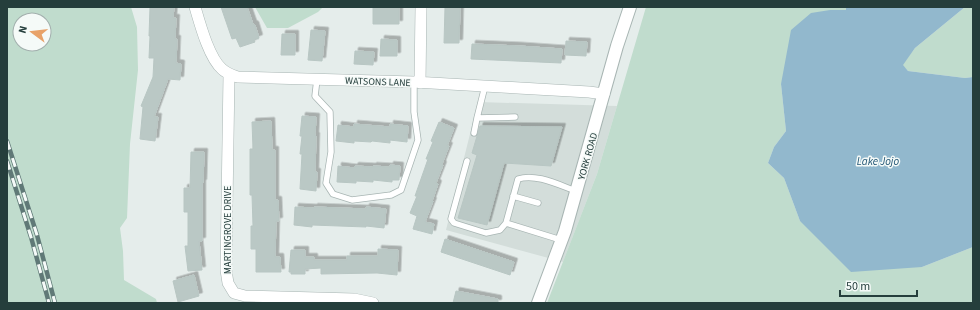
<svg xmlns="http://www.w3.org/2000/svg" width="980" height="310" font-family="'Source Sans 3',sans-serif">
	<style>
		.built { fill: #d3ddda }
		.green { fill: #c0dccd; fill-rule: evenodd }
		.water { fill: #92b8cd }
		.building { fill: #bac8c5; stroke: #b8c6c3; filter: url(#shadow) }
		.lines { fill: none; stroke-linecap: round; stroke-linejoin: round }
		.service-casing { stroke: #a8b5b3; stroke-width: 7 }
		.minor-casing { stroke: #a8b5b3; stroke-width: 12 }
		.tertiary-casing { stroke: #a8b5b3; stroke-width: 14 }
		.service { stroke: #fff; stroke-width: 5.5 }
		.minor { stroke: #fff; stroke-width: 11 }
		.tertiary { stroke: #fff; stroke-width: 12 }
		.rail-casing { stroke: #607977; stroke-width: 4.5 }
		.rail { stroke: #f5faf8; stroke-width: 3; stroke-dasharray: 9; stroke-linecap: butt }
		.labels { text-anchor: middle; stroke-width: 3; stroke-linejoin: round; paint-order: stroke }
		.street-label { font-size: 10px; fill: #253e3c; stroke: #f5faf8 }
		.water-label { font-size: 11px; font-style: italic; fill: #235776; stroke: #f5faf8 }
	</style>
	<defs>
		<filter id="shadow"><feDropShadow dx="3.5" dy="-3.5" stdDeviation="0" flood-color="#0004"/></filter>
	</defs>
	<rect width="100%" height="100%" fill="#e5edeb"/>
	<path class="built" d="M478 102 617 106 597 174 563 262 446 230Z"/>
	<path class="green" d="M7 7H131L137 27 138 70 130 144 127 218 120 228 123 251 124 280 156 299 157 303H7ZM20 20H44V44H20Z
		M255 7H323L318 12 288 28H267Z
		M646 7H846V10H830L781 84 786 131 774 147 768 163 784 178 800 221 922 267 973 247V303H547L597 174Z
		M965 7H973V77L965 78 908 71 902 65 915 48Z"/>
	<path class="water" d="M846 7H965L915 48 903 65 908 71 965 78 973 77V247L922 267 851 272 800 221 784 178 768 163 774 147 786 131 781 84 791 30 811 13 830 10H846Z"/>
	<path class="building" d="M150 7H174L173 18H176L175 39H177L176 63 181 64 180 80 168 79 154 117H158L155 141 140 139 143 107 141 106 153 77 154 58H149L150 36H149Z
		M221 7H247L253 24 255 25 259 38 254 40 255 42 240 47 236 38 232 39Z
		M373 7H399V24H373Z
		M445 7H460L459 43H444Z
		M311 30 325 31 322 61 308 60Z
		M282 34H295V55H281Z
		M381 39 397 40V56H380Z
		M566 41 587 42 586 56 565 55Z
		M472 44 519 46 562 49 561 63 471 59Z
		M355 51 374 52 373 65 354 64Z
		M302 116 316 117 315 136H316L315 172H317L316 191 300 189 302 154H300L302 136H300Z
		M271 121 272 150H275V200H278L279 221H276L275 257H280L281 272H256V249H251V226H253L252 195H250V149H253L252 122Z
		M439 122 454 128 447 146H449L442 164 443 165 436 183 438 184 432 201H433L425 222 434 224 432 234 413 229 417 216 410 213 417 196H415L428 159H426L433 142 431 141Z
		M354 124 390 127V124L408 126 407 142 390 140V143L372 141 371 142 354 141V143L336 141 338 125 354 127Z
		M480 126 562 127 551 166 504 163 487 225 458 218 477 155 472 153Z
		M191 152H204L203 183H202V241H199L202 270 188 271 185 246H188V212H184V188H190Z
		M390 165 400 166 399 180H392V182L373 180V182L356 181V183L337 182 338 166 354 168 355 166 373 167V166L390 167Z
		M295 207 314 208V207L366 209V207L386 209 384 228 366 226V227L312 225V227L294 225Z
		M445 239 514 262 510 275 441 252Z
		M378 249 398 250 397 275 377 273 321 274V268L305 269V274H291V272H289L291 250H305V257H314V260H347V256H378Z
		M194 275 199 296 178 302 173 281Z
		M456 291 498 299V303H453Z"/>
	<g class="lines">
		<g class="service-casing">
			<path id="service" d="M317 79 315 96 330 112 331 152 326 183 333 194 352 200 391 195 401 190 418 140 414 112V82
				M485 86 477 118 515 117
				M474 133 477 118
				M467 161 451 219 454 223 486 233 500 230 506 223 518 179C536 173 559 185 576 191
				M513 196 538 203
				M506 223 561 240"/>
		</g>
		<g class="minor-casing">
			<path id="minor" d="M195 7C200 24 209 58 222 69 227 74 232 75 238 77L414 82 589 92 604 94
				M229 75 226 270 228 283 234 293 245 296 354 299 373 303
				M420 83 421 7"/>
		</g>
		<g class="tertiary-casing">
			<path id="tertiary" d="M538 303 565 231 617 46 630 7"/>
		</g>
		<use href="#service" class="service"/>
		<use href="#minor" class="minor"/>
		<use href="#tertiary" class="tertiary"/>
		<g class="rail-casing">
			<path id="rail" d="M7 141 37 235 55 303
				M7 161 31 237 49 303"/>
		</g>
		<use href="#rail" class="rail"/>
	</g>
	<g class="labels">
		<g class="street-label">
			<text transform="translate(378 81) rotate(2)" y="4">WATSONS LANE</text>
			<text transform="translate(587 156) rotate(-74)" y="4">YORK ROAD</text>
			<text transform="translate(227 230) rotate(-90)" y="4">MARTINGROVE DRIVE</text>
		</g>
		<g class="water-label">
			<text x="878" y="165">Lake Jojo</text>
		</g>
	</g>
	<rect width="980" height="310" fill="none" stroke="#253e3c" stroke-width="16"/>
	<g transform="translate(32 32) rotate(285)"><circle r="19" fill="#f5faf8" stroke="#a2afad"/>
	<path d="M0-3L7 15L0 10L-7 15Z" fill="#e8a269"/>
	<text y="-6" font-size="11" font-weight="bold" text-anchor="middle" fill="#253e3c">N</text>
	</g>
	<path d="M840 290v6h77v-6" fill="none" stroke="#253e3c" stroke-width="2"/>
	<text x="846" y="290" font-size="12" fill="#253e3c" stroke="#f5faf8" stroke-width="3" paint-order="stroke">50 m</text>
</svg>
